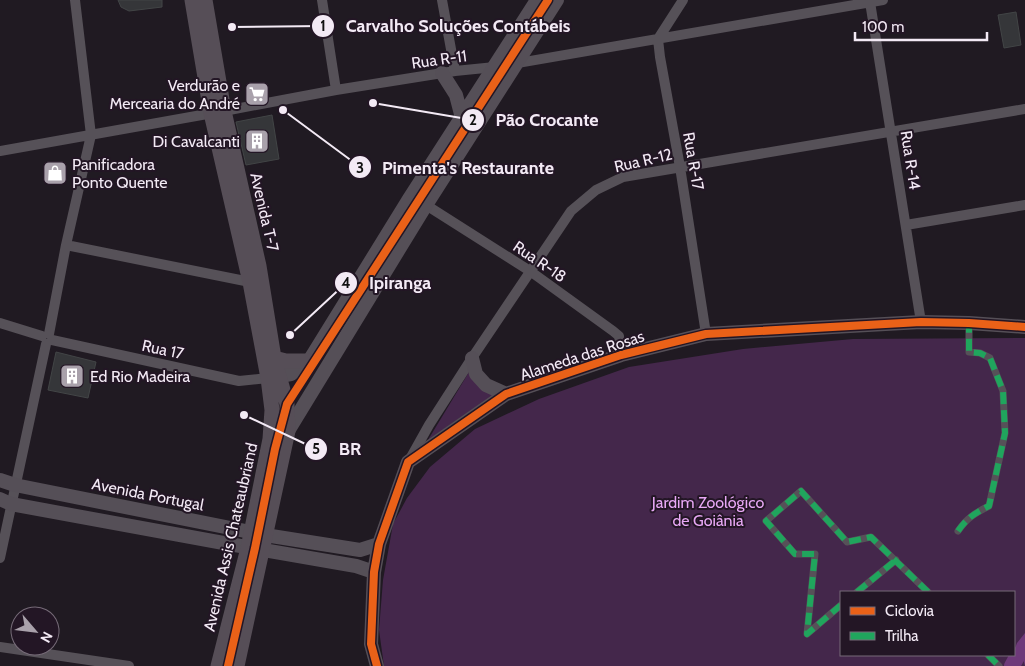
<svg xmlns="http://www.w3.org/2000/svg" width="1025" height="666" font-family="Cabin,sans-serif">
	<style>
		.green { fill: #44274b; fill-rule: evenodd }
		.water { fill: #6e397a }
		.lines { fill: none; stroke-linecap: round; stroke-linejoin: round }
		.river { stroke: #6e397a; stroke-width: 16 }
		.building { fill: #353639; stroke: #424546 }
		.pedestrian { stroke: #565158; stroke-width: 7 }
		.minor { stroke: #565158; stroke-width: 10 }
		.secondary { stroke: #554f57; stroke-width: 14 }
		.primary { stroke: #564e57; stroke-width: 15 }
		.quiet { stroke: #20a55d; stroke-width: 6; stroke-dasharray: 12 6; stroke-linecap: butt }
		.cycleway-casing { stroke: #231625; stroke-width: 11 }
		.cycleway { stroke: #ea6118; stroke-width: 8 }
		.labels { text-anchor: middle; stroke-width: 4; stroke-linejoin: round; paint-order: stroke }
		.street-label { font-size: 16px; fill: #f3eaf5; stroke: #231625 }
		.poi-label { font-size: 16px; fill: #f3eaf5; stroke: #231625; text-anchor: end }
		.park-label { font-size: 16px; fill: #e8a8f5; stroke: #231625 }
		.leader { fill: none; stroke: #f3eaf5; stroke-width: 2 }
		.callout-dot { fill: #f3eaf5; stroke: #231625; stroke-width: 2 }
		.mark-label { font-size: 15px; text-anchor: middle; font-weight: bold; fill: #111 }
		.callout-label { font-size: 18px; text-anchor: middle; font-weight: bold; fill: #f3eaf5; stroke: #231625; stroke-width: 4; stroke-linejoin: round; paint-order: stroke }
	</style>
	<rect width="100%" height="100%" fill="#201a22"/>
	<path class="green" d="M1025 338V666H384L379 630 383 580 393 524 407 498 430 467 475 429 539 399 629 367 743 349 853 339ZM841 592H1014V655H841Z
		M469 372 495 394 428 440Z"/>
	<path class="water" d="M1025 633V666L1023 659 1014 651 1017 643Z"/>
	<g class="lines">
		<path class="river" d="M1012 666 1018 655"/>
	</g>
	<path class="building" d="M118 0H162V7L129 11 121 7Z
		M1016 12 1021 45 1004 48 998 15Z
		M272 115 279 159 246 165 236 122Z
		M56 352 96 362 88 398 48 390Z"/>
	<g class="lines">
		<path class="pedestrian" d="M958 531C967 518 975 513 989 506L1005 433 1003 391 990 358 980 353 969 352V323
			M857 592 896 560
			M841 605 807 634 815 554H795L766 521 801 491 847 542 871 537 928 592
			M988 655 999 666"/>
		<path class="minor" d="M322 0 336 90
			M442 0 455 71
			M683 0 658 39 660 57 680 167 706 334
			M870 2 921 322
			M0 151 224 111 336 90 455 71 495 67 883 0
			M426 205 530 271 613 331 619 336 621 355
			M906 225 1025 205
			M66 245 250 282
			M0 323 42 336
			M49 334 66 245 91 135 75 0
			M52 340 239 381 268 378
			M410 459 429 425 472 358 571 211 596 190 623 177 1025 109
			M0 558 46 344
			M0 647 129 666"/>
		<path class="secondary" d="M442 73 456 95 462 118
			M472 358 476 374 486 385 506 394
			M269 378 291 374 309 361 409 199 537 0
			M288 431 426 205 557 0
			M0 480 15 485 265 535 360 550 379 544
			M0 499 11 504 229 544 356 566 374 572
			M377 666 371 644 374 572 379 544 408 462 506 394 621 355 706 334 921 322 969 323 1025 327"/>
		<path class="primary" d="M192 0 211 113 250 282 268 378 272 410 270 439 248 548 218 666
			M205 0 224 111 259 266 274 358 287 404 288 431 237 666
			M274 358 286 361H309"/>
		<path class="quiet" d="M958 531C967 518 975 513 989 506L1005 433 1003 391 990 358 980 353 969 352V323
			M857 592 896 560
			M841 605 807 634 815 554H795L766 521 801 491 847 542 871 537 928 592
			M988 655 999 666"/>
		<g class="cycleway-casing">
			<path id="cycleway" d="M228 666 255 548 275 449 287 404 548 0
				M377 666 371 644 374 572 379 544 408 462 506 394 621 355 706 334 921 322 969 323 1025 327"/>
		</g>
		<use href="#cycleway" class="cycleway"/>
	</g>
	<defs>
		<g id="supermarket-square" transform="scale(1.25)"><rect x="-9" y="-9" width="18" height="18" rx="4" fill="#a9a1ab" stroke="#231625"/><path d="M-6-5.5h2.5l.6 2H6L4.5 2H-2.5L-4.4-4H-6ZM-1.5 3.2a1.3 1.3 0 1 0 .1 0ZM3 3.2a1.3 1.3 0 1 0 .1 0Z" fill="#fff"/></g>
		<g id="building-square" transform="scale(1.25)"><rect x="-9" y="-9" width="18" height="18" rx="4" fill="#a9a1ab" stroke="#231625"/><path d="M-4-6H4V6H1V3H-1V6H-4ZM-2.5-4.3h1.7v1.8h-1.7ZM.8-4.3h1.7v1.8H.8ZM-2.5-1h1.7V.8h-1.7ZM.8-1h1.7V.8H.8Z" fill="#fff"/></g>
		<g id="shop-square" transform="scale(1.25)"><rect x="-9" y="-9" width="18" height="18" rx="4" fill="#a9a1ab" stroke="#231625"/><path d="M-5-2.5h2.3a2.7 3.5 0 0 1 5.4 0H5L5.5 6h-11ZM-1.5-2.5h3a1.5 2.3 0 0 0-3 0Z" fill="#fff"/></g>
	</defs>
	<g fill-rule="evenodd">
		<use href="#supermarket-square" x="257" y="94"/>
		<use href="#building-square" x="257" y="141"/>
		<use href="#shop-square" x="55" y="173"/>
		<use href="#building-square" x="72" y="376"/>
	</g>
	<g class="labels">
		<g class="street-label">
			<text transform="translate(439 59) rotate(-8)" y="6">Rua R-11</text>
			<text transform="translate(643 160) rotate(-13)" y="6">Rua R-12</text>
			<text transform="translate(911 160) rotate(81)" y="6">Rua R-14</text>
			<text transform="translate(694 161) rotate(80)" y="6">Rua R-17</text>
			<text transform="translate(265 212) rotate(77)" y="6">Avenida T-7</text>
			<text transform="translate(540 261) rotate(34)" y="6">Rua R-18</text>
			<text transform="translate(163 349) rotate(12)" y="6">Rua 17</text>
			<text transform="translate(582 355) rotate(-18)" y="6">Alameda das Rosas</text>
			<text transform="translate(148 494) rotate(11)" y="6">Avenida Portugal</text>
			<text transform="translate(230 537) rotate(-77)" y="6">Avenida Assis Chateaubriand</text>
		</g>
		<g class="poi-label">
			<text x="240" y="91">Verdurão e<tspan x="240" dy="18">Mercearia do André</tspan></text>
			<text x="240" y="147">Di Cavalcanti</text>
			<text x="72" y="170" text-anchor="start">Panificadora<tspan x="72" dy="18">Ponto Quente</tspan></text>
			<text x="90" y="382" text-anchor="start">Ed Rio Madeira</text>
		</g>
		<g class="park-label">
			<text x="708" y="508">Jardim Zoológico<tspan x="708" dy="18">de Goiânia</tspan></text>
		</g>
	</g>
	<path class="leader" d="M232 27L323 26M373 103L473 120M283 110L360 167M290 335L346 283M244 415L316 449"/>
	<g class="callout-dot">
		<circle cx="232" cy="27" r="5"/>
		<circle cx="373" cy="103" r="5"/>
		<circle cx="283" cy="110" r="5"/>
		<circle cx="290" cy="335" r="5"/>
		<circle cx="244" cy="415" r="5"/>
		<circle cx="323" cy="26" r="12"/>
		<circle cx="473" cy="120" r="12"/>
		<circle cx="360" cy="167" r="12"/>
		<circle cx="346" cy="283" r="12"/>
		<circle cx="316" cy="449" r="12"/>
	</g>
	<g class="mark-label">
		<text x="323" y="31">1</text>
		<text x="473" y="125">2</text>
		<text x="360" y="173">3</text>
		<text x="346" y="288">4</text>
		<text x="316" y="454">5</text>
	</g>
	<g class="callout-label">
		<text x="458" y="32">Carvalho Soluções Contábeis</text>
		<text x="547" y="126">Pão Crocante</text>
		<text x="468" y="174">Pimenta's Restaurante</text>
		<text x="400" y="289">Ipiranga</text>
		<text x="350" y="455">BR</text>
	</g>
	<rect x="840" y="591" width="175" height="65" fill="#231625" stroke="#766b78"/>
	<rect x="850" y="607" width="25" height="8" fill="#ea6118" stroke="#766b78"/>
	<text x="885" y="616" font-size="15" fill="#f3eaf5">Ciclovia</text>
	<rect x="850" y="632" width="25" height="8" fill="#20a55d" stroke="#766b78"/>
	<text x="885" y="641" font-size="15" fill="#f3eaf5">Trilha</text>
	<g transform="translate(35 631) rotate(118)"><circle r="24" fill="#231625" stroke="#766b78"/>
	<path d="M0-4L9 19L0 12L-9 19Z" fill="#a9a1ab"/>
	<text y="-8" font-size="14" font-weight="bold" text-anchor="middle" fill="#f3eaf5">N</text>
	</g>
	<path d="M855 32v8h132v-8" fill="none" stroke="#f3eaf5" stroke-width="2.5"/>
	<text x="862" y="32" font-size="15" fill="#f3eaf5" stroke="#231625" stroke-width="4" paint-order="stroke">100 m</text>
</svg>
